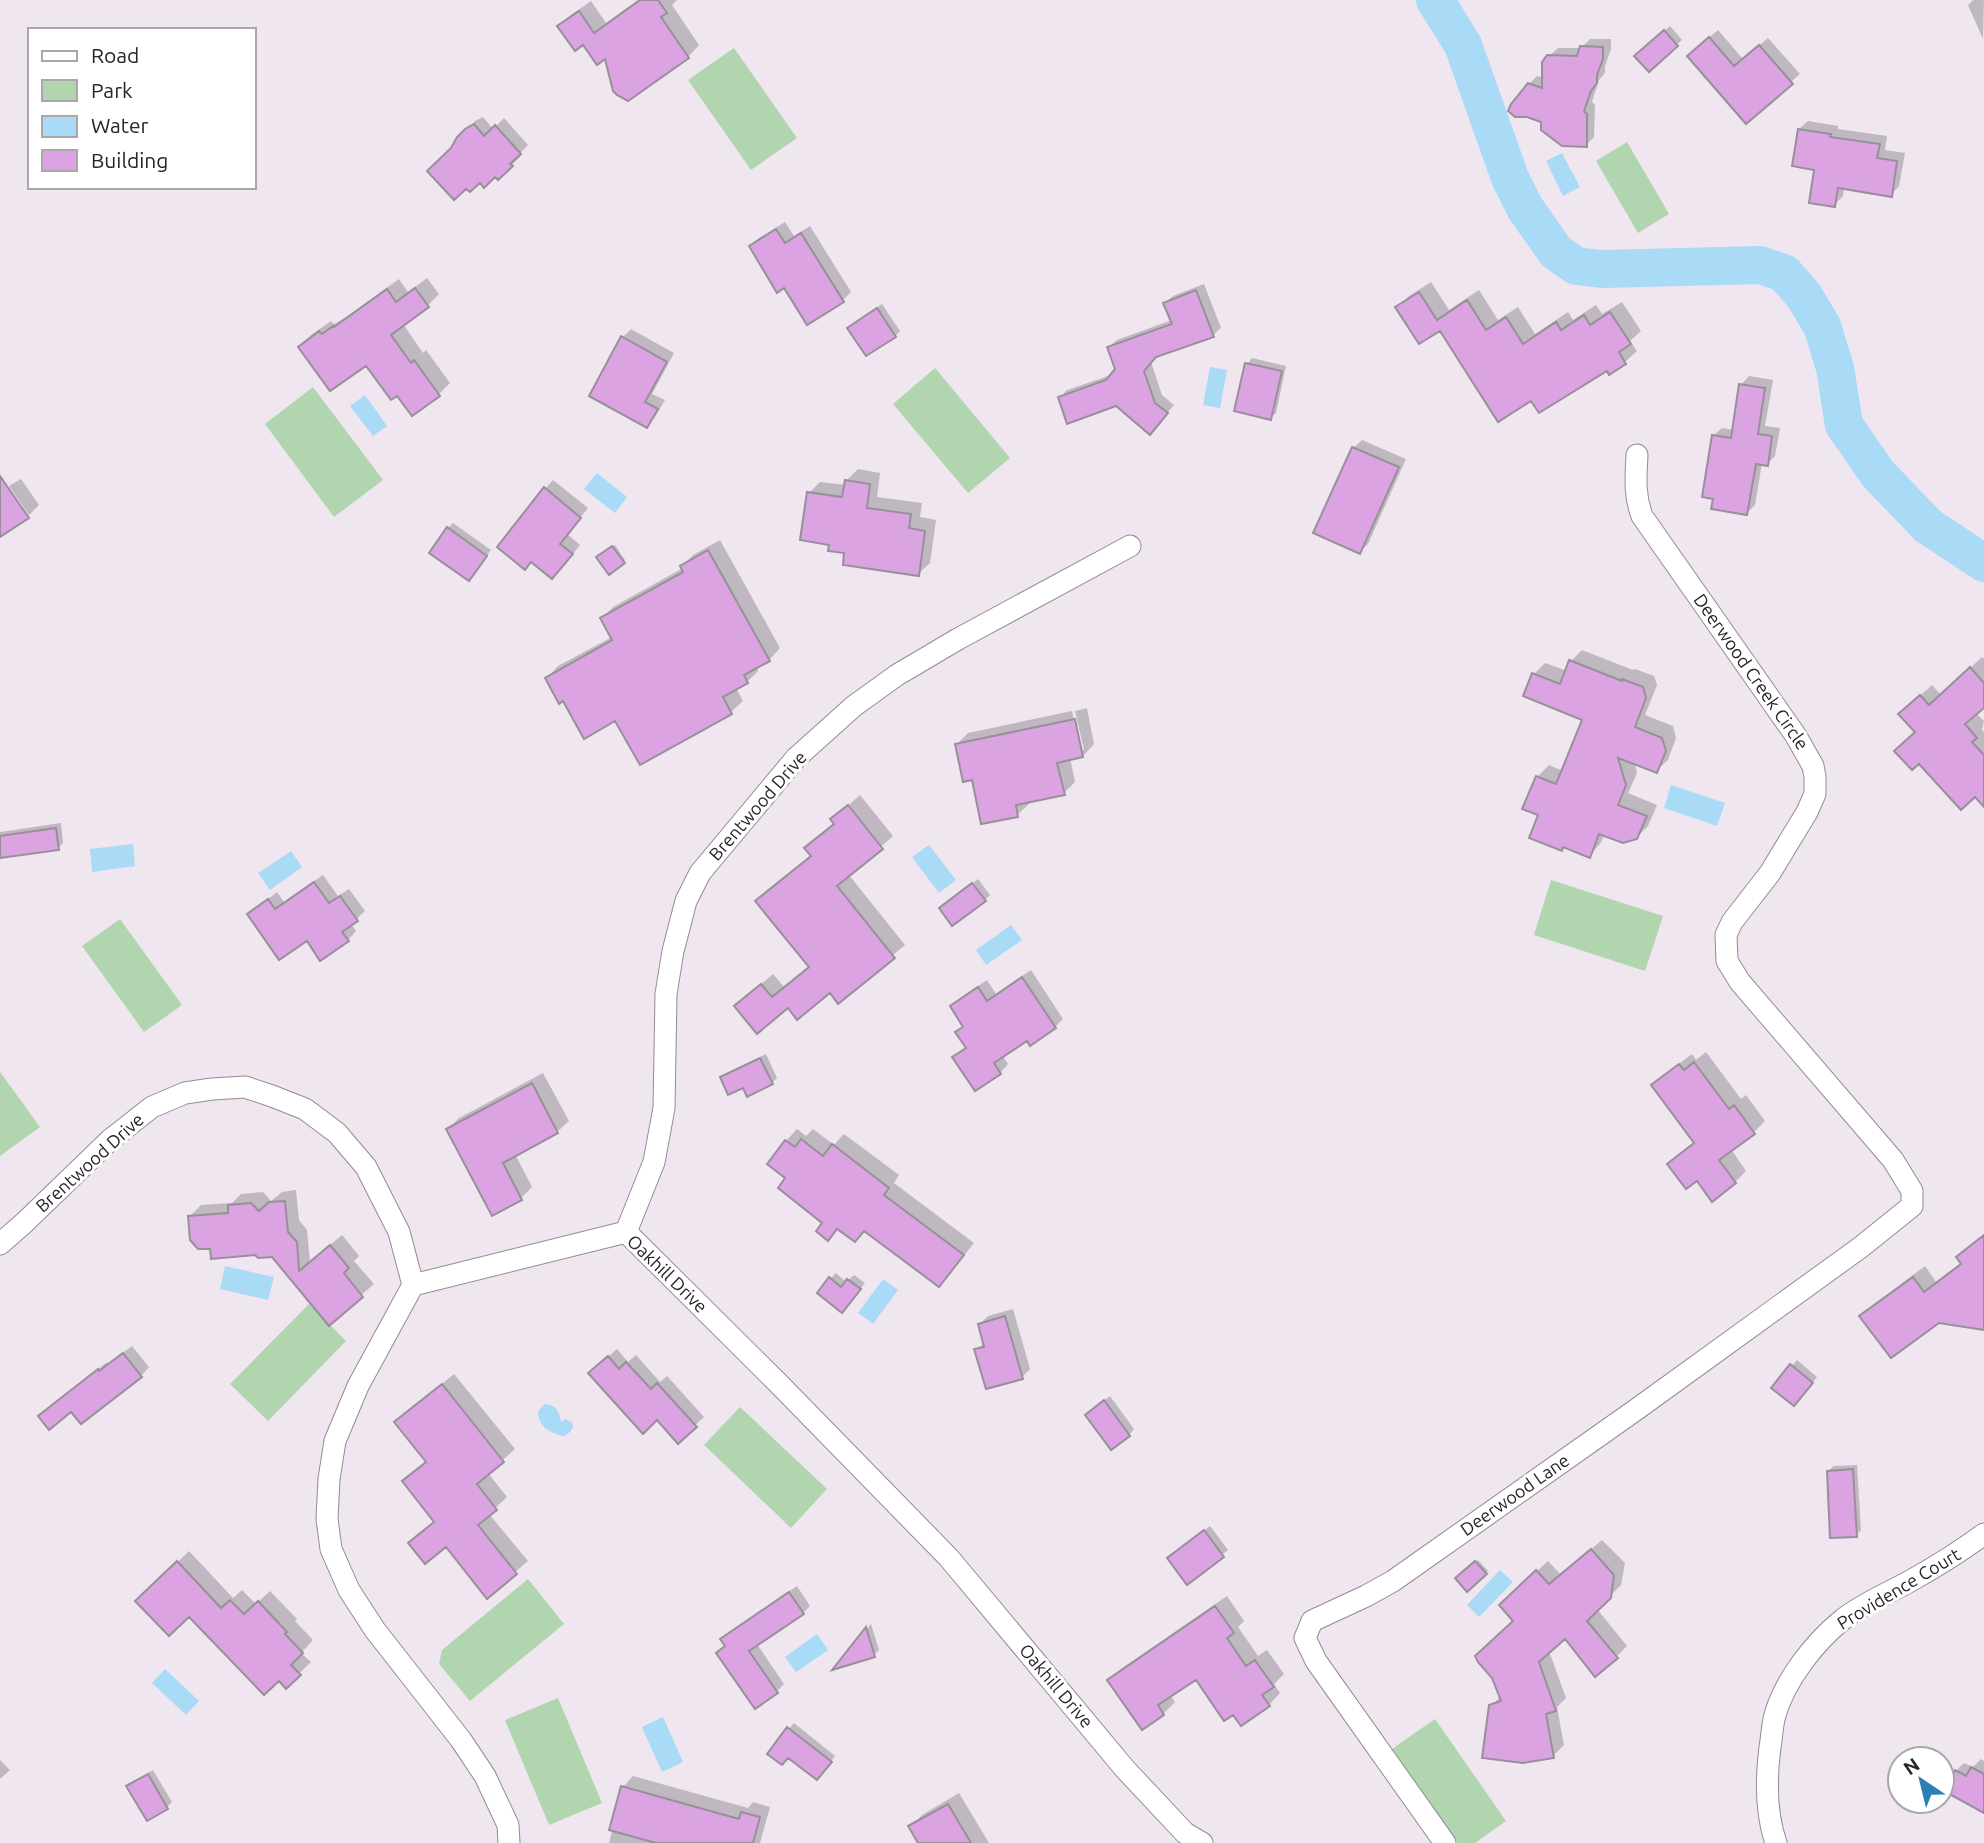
<svg xmlns="http://www.w3.org/2000/svg" width="1984" height="1843" font-family="Ubuntu,sans-serif">
	<style>
		.green { fill: #b0d5af }
		.water { fill: #a9daf6 }
		.shadow { fill: #0003 }
		.lines { fill: none; stroke-linecap: round; stroke-linejoin: round }
		.river { stroke: #a9daf6; stroke-width: 38 }
		.building { fill: #dba3e2; stroke: #989099; stroke-width: 2 }
		.minor-casing { stroke: #938b94; stroke-width: 23 }
		.minor { stroke: #fff; stroke-width: 21 }
		.labels { text-anchor: middle; stroke-width: 6; stroke-linejoin: round; paint-order: stroke }
		.street-label { font-size: 18px; fill: #272427; stroke: #fff }
	</style>
	<rect width="100%" height="100%" fill="#efe6f0"/>
	<path class="green" d="M734 48 797 138 751 170 688 80Z
		M1627 142 1669 214 1638 233 1596 161Z
		M935 368 1010 458 968 493 893 404Z
		M313 387 383 480 334 517 265 424Z
		M1551 880 1663 916 1645 971 1534 935Z
		M120 919 182 1005 144 1032 82 946Z
		M0 1072 40 1127 0 1156Z
		M309 1304 346 1341 268 1421 230 1384Z
		M740 1407 827 1489 791 1528 704 1445Z
		M528 1579 564 1624 470 1701 439 1664 442 1650Z
		M558 1698 602 1803 549 1825 505 1720Z
		M1435 1719 1506 1821 1475 1843H1458L1392 1749Z"/>
	<path class="water" d="M1562 153 1580 187 1563 196 1546 161Z
		M1210 367 1227 370 1220 408 1203 405Z
		M365 395 387 426 373 436 350 406Z
		M597 473 627 497 615 513 584 489Z
		M1671 785 1725 803 1717 826 1664 808Z
		M133 844 135 866 92 872 90 849Z
		M929 845 956 880 939 893 912 857Z
		M291 851 302 867 270 890 258 873Z
		M1011 925 1022 940 986 965 976 950Z
		M225 1266 274 1277 268 1300 220 1289Z
		M883 1279 898 1290 873 1324 858 1313Z
		M545 1404C557 1405 559 1412 561 1422L565 1419 572 1422 573 1427 570 1432 564 1436C550 1433 538 1427 538 1411Z
		M1500 1570 1513 1582 1479 1617 1467 1605Z
		M817 1634 828 1650 796 1672 785 1657Z
		M165 1669 199 1701 186 1715 152 1683Z
		M663 1717 683 1762 662 1772 642 1727Z"/>
	<path class="shadow" d="M638 0H677L672 5 699 45 688 57 606 56 560 26 571 15 591 1 606 23Z
		M1973 0H1984L1983 39 1968 5Z
		M1670 26 1682 40 1649 70 1642 51Z
		M1718 30 1743 59 1768 38 1800 74 1746 121 1698 47Z
		M1590 39H1611V49L1605 66V73L1599 80 1592 102 1595 105 1594 137 1586 145 1543 121 1529 84 1537 76 1544 78 1549 56 1558 48H1581Z
		M483 117 493 129 504 118 528 145 518 155 520 157 498 178 453 148 466 130 475 121Z
		M1808 121 1838 126V129L1887 136 1885 150 1905 153 1899 186 1891 195 1844 187 1843 196 1834 205 1816 168 1799 129Z
		M785 222 794 236 810 226 851 292 843 300 785 286 751 246 759 238Z
		M427 278 439 294 427 306 403 324 423 353 426 350 450 383 439 394 398 393 366 363 300 347 311 335 331 321 334 324 346 317 399 279 408 292Z
		M1431 282 1449 310 1479 290 1498 320 1518 307 1535 334 1568 312 1573 320 1596 305 1602 314 1622 302 1641 331 1630 341 1637 351 1625 362 1610 372 1608 369 1532 398 1440 329 1397 308 1409 296Z
		M1204 284 1221 328 1213 335 1156 355 1151 362 1162 395 1174 405 1157 425 1116 404 1060 398 1067 390 1114 374 1117 370 1109 347 1117 340 1172 320 1165 303 1173 296Z
		M882 304 900 331 895 336 855 323Z
		M631 329 674 353 652 394 665 400 655 417 647 426 622 338Z
		M1252 358 1286 366 1276 413 1270 418 1247 364Z
		M1749 376 1773 380 1765 426 1780 428 1775 456 1767 464 1762 463 1755 505 1747 513 1713 436 1722 428 1734 430 1741 385Z
		M1362 440 1406 459 1368 544 1360 552 1353 448Z
		M858 469 880 473 877 497 922 503 920 517 936 520 930 563 918 574 846 552 831 543 809 493 820 482 846 485V481Z
		M21 479 39 505 29 515 9 486Z
		M553 480 588 508 567 534 580 545 561 569 532 560 545 489Z
		M453 523 491 550 474 574 448 528Z
		M720 540 780 648 769 660 756 666 758 671 747 682 736 688 743 701 731 712 641 763 616 718 564 699 547 678 558 666 612 637 602 619 613 607 683 568 682 566 693 555Z
		M615 545 625 560 623 562 601 555Z
		M1582 650 1633 670 1635 669 1654 676 1657 685 1645 715 1673 726 1676 738 1668 760 1656 771 1634 762 1637 773 1628 793 1657 805 1648 826 1636 838 1605 834 1600 844 1589 856 1565 846 1562 849 1540 815 1537 777 1549 765 1563 771 1585 719 1534 674 1545 663 1567 671 1571 661Z
		M1982 657 1984 659V706L1976 713 1984 721 1982 730 1984 732V801L1917 732 1912 703 1932 685 1941 695Z
		M1087 708 1094 744 1083 756 1070 758 1075 782 1064 793 1028 801 1029 804 1017 815 973 778 957 744 968 733 1072 711 1080 750H1084L1075 711Z
		M860 795 893 836 849 875 905 945 838 1001 830 991 788 1006H736L773 974 784 987 810 966 758 901 812 855 835 823 833 819Z
		M61 823 63 843 58 848 0 856V832Z
		M323 875 338 896 349 889 365 911 351 924 356 931 348 940 307 939 249 914 277 892 284 902Z
		M978 879 990 895 985 900 941 908Z
		M1031 970 1063 1019 1055 1027 1027 1038 1002 1055 1008 1064 1000 1073 955 1057 967 1047 957 1032 964 1025 952 1006 960 998 987 980 996 994Z
		M1706 1052 1741 1099 1746 1095 1765 1121 1754 1132 1731 1149 1746 1171 1735 1182 1698 1179 1669 1164 1695 1142 1653 1085 1665 1074 1692 1054 1696 1060Z
		M766 1054 777 1078 772 1083 744 1086 722 1078 727 1073Z
		M543 1073 569 1121 557 1132 515 1154 532 1187 521 1198 448 1129 459 1118Z
		M797 1129 806 1136 813 1129 834 1145 844 1134 899 1175 894 1183 974 1243 950 1273 939 1285 866 1229 855 1240 839 1228 828 1239 824 1223 787 1178 769 1164 786 1141Z
		M296 1190 299 1220 307 1230 310 1262 342 1235 359 1256 354 1261 374 1284 329 1323 272 1256 212 1247 189 1217 201 1205 232 1203 241 1194 263 1192 271 1201 282 1192Z
		M1984 1234V1327L1938 1321 1861 1316 1873 1305 1925 1266 1936 1282 1962 1262 1958 1257Z
		M836 1273 846 1282 854 1275 865 1283 847 1306 830 1279Z
		M1013 1309 1030 1369 1022 1377 976 1350 985 1342 980 1324 988 1316Z
		M132 1346 149 1367 141 1376 72 1410 40 1416 107 1362 108 1364Z
		M617 1349 628 1362 636 1355 660 1382 667 1376 704 1417 678 1441 657 1418 599 1365Z
		M1797 1360 1817 1377 1799 1399 1774 1387Z
		M454 1374 515 1449 488 1473 507 1497 489 1514 528 1561 487 1596 446 1545 410 1543 436 1521 404 1482 427 1461 396 1422Z
		M1110 1396 1134 1429 1129 1435 1092 1410Z
		M1857 1465 1861 1530 1856 1535 1828 1471 1834 1466Z
		M1210 1526 1228 1550 1187 1582 1169 1558Z
		M1602 1540 1625 1563 1621 1585 1597 1609 1627 1646 1616 1657 1565 1637 1549 1651 1566 1698 1557 1707 1564 1745 1553 1756 1491 1706 1501 1696 1515 1621 1512 1594 1548 1561 1561 1575Z
		M189 1551 233 1598 242 1590 256 1604 270 1591 297 1619 295 1621 313 1640 301 1653 311 1662 286 1686 189 1614 138 1601Z
		M1478 1560 1488 1571 1468 1589 1458 1578Z
		M797 1586 810 1606 803 1613 757 1644 784 1684 777 1691 755 1706 718 1653 726 1645 723 1639 730 1632Z
		M1227 1596 1244 1621 1238 1627 1258 1656 1267 1650 1284 1674 1274 1684 1280 1693 1269 1705 1242 1724 1196 1677 1170 1695 1175 1702 1163 1714 1142 1728 1110 1680 1121 1669Z
		M871 1624 879 1650 874 1655 837 1666Z
		M794 1723 835 1756 822 1773 788 1756 769 1753Z
		M1981 1759 1984 1761V1811L1956 1771 1964 1763 1973 1767Z
		M0 1760 10 1770 0 1779Z
		M153 1770 172 1802 167 1807 129 1786 134 1781Z
		M633 1776 748 1808 753 1802 770 1807 760 1843H609L623 1787Z
		M959 1793 989 1843H920L910 1827 922 1815Z"/>
	<g class="lines">
		<path class="river" d="M1435 0 1463 45 1510 178 1525 208 1556 252 1576 266 1602 269 1760 265 1784 273 1804 296 1822 326 1835 368 1844 425 1878 474 1928 526 1984 563"/>
	</g>
	<path class="building" d="M640 0H658L667 13 661 17 689 58 628 101 617 95 613 91 605 59 597 65 583 45 575 51 557 26 579 11 594 33Z
		M1664 30 1678 46 1649 72 1634 56Z
		M1709 37 1734 66 1759 45 1793 84 1746 124 1687 56Z
		M1580 46 1603 47V59L1597 75V83L1591 91 1584 111 1587 114V147L1562 146 1541 130V122L1527 117H1515L1508 111 1511 104 1528 83 1542 88V62L1547 55 1577 56Z
		M474 124 484 136 495 125 521 154 510 164 513 166 498 180 495 177 484 188 480 183 470 192 466 189 454 200 427 171 451 148 457 137 465 129Z
		M1798 129 1831 134 1830 137 1880 144 1877 158 1897 161 1892 197 1838 188 1835 207 1809 203 1814 170 1792 166Z
		M776 229 785 243 801 233 844 302 807 325 784 288 777 293 749 246Z
		M415 288 429 307 391 335 411 363 414 360 440 396 412 416 397 396 391 400 366 366 330 391 298 347 319 331 322 334 333 326 334 327 387 289 396 302Z
		M1196 290 1214 337 1156 357 1144 371 1155 403 1168 413 1150 435 1116 406 1067 424 1058 397 1106 380 1115 369 1107 347 1172 324 1163 303Z
		M1419 292 1437 320 1467 300 1486 330 1506 317 1523 344 1556 322 1561 330 1584 315 1590 325 1610 312 1631 344 1619 352 1626 364 1609 375 1607 371 1539 413 1531 401 1498 422 1440 331 1419 344 1395 307Z
		M877 308 896 337 866 356 847 328Z
		M621 336 667 362 645 402 658 409 647 428 589 396Z
		M1245 363 1282 371 1271 420 1234 411Z
		M1739 384 1765 388 1758 434 1772 436 1768 466 1756 464 1747 515 1711 509 1713 499 1702 497 1712 435 1731 438Z
		M1352 447 1399 467 1360 554 1313 533Z
		M0 476 29 518 0 537Z
		M845 480 870 484 867 508 911 514 909 528 925 531 919 576 843 565 844 553 828 551 829 545 800 540 807 492 842 497Z
		M544 487 581 518 560 544 573 554 552 579 531 562 525 570 497 547Z
		M447 527 487 556 469 581 429 553Z
		M612 546 625 563 609 575 596 557Z
		M708 550 770 661 744 675 748 683 723 697 732 714 640 765 615 721 584 739 563 701 559 704 545 678 612 640 600 618 683 572 680 566Z
		M1569 660 1622 681V679L1643 687 1646 698 1635 727 1662 738 1666 751 1657 773 1618 758 1626 785 1618 805 1647 816 1637 839 1623 843 1599 834 1590 858 1563 847 1562 851 1529 838 1538 815 1522 809 1536 776 1556 784 1582 720 1523 696 1532 673 1560 684Z
		M1970 667 1984 683V708L1965 724 1977 738 1972 742 1984 755V807L1975 797 1961 810 1919 764 1912 770 1894 751 1915 732 1898 714 1920 695 1929 705Z
		M1075 719 1083 757 1057 763 1065 795 1016 805 1018 817 981 824 972 780 963 782 955 744Z
		M848 805 883 849 837 886 895 958 838 1004 830 993 797 1020 788 1008 757 1034 734 1006 761 984 772 997 809 967 755 901 811 856 804 848 834 824 830 819Z
		M56 828 59 850 0 858V836Z
		M314 882 329 903 340 896 358 921 342 932 349 941 320 961 307 941 279 960 247 914 268 899 275 909Z
		M972 883 986 901 952 926 939 908Z
		M1022 977 1056 1028 1030 1046 1027 1041 994 1063 1001 1074 975 1091 952 1057 966 1048 955 1032 963 1027 950 1006 978 987 987 1001Z
		M760 1058 773 1084 747 1097 743 1088 728 1095 720 1077Z
		M1694 1062 1729 1109 1734 1105 1755 1134 1719 1160 1736 1183 1712 1202 1697 1181 1686 1189 1667 1164 1694 1143 1651 1085 1679 1064 1684 1070Z
		M532 1083 558 1133 503 1163 522 1200 492 1216 446 1129Z
		M801 1139 823 1156 832 1144 889 1188 884 1195 964 1255 939 1287 864 1231 855 1242 837 1229 828 1241 816 1231 822 1223 778 1188 785 1178 767 1164 785 1140 795 1147Z
		M285 1201 288 1232 297 1242 299 1271 330 1245 349 1268 344 1273 363 1297 329 1326 272 1257 258 1258 255 1255 211 1259 210 1249H198L190 1240 188 1216 228 1213V1205L251 1203 259 1211 269 1202Z
		M1984 1235V1330L1939 1323 1891 1358 1859 1316 1913 1277 1924 1292 1961 1264 1956 1257Z
		M829 1277 841 1287 847 1279 861 1289 842 1313 817 1293Z
		M1005 1316 1023 1379 986 1389 974 1349 984 1347 978 1324Z
		M123 1353 142 1377 81 1424 71 1412 49 1430 38 1416 98 1369 99 1371Z
		M608 1356 619 1369 626 1362 651 1389 657 1383 697 1427 678 1444 657 1420 643 1434 588 1373Z
		M1790 1364 1813 1383 1794 1406 1771 1388Z
		M442 1384 504 1462 477 1484 497 1510 478 1525 517 1574 487 1599 446 1547 425 1564 408 1543 434 1522 402 1481 426 1462 394 1422Z
		M1104 1400 1130 1436 1111 1450 1085 1415Z
		M1853 1469 1857 1537 1830 1538 1827 1471Z
		M1204 1530 1224 1557 1187 1585 1167 1558Z
		M1591 1549 1614 1575 1611 1598 1587 1621 1618 1658 1595 1677 1565 1639 1539 1662 1556 1711 1546 1714 1554 1758 1523 1763 1482 1758 1489 1705 1501 1701 1492 1678 1478 1662 1475 1656 1513 1621 1499 1605 1536 1570 1549 1584Z
		M177 1561 221 1608 230 1600 244 1614 258 1601 287 1632 285 1634 303 1653 291 1665 301 1675 286 1689 279 1681 264 1695 189 1617 169 1636 135 1601Z
		M1475 1561 1487 1574 1467 1592 1455 1578Z
		M789 1592 804 1614 749 1651 778 1693 755 1709 716 1653 725 1646 720 1639Z
		M1215 1606 1234 1633 1227 1638 1246 1666 1255 1660 1274 1687 1262 1695 1270 1706 1241 1726 1233 1715 1224 1721 1196 1680 1158 1705 1164 1715 1142 1730 1107 1680Z
		M866 1627 875 1657 832 1670Z
		M787 1727 832 1762 817 1780 788 1758 782 1765 767 1754Z
		M1971 1767 1984 1774V1813L1944 1791 1955 1770 1966 1776Z
		M148 1774 168 1809 147 1821 126 1786Z
		M621 1786 739 1819 741 1812 760 1817 753 1843H656L609 1830Z
		M948 1804 971 1843H918L908 1826Z"/>
	<g class="lines">
		<g class="minor-casing">
			<path id="minor" d="M626 1232 654 1162 664 1108 666 994 673 951 686 901 700 873 796 758 854 706 897 675 958 639 1130 546
				M626 1232 778 1383 949 1558 1125 1769 1185 1833 1202 1843
				M0 1244 24 1223 110 1140 152 1107 185 1093 212 1089 245 1087 272 1096 305 1109 337 1133 366 1167 399 1232 413 1285
				M509 1843 508 1825 485 1776 461 1740 375 1630 349 1590 331 1549 327 1519 329 1479 335 1441 358 1386 413 1285 626 1232
				M1445 1843 1316 1661 1305 1638 1312 1621 1366 1596 1393 1581 1637 1409 1861 1247 1912 1206V1191L1893 1160 1740 982 1727 961 1726 935 1732 922 1770 873 1807 812 1815 794V777L1813 766 1796 736 1642 516C1634 495 1636 476 1637 455
				M1776 1843C1766 1814 1766 1778 1770 1747 1772 1737 1772 1725 1775 1715 1785 1680 1814 1643 1842 1620 1863 1603 1889 1593 1912 1580 1937 1566 1961 1551 1984 1534"/>
		</g>
		<use href="#minor" class="minor"/>
	</g>
	<g class="labels">
		<g class="street-label">
			<text transform="translate(1751 672) rotate(55)" y="6">Deerwood Creek Circle</text>
			<text transform="translate(758 806) rotate(-49)" y="6">Brentwood Drive</text>
			<text transform="translate(90 1163) rotate(-42)" y="6">Brentwood Drive</text>
			<text transform="translate(667 1274) rotate(44)" y="6">Oakhill Drive</text>
			<text transform="translate(1515 1495) rotate(-35)" y="6">Deerwood Lane</text>
			<text transform="translate(1899 1589) rotate(-31)" y="6">Providence Court</text>
			<text transform="translate(1056 1686) rotate(50)" y="6">Oakhill Drive</text>
		</g>
	</g>
	<rect x="28" y="28" width="228" height="161" fill="#ffffff" stroke="#a9a7a9" stroke-width="2"/>
	<rect x="42" y="51" width="35" height="10" fill="#ffffff" stroke="#a9a7a9" stroke-width="2"/>
	<text x="91" y="63" font-size="21" fill="#272427">Road</text>
	<rect x="42" y="80" width="35" height="21" fill="#b0d5af" stroke="#a9a7a9" stroke-width="2"/>
	<text x="91" y="98" font-size="21" fill="#272427">Park</text>
	<rect x="42" y="116" width="35" height="21" fill="#a9daf6" stroke="#a9a7a9" stroke-width="2"/>
	<text x="91" y="133" font-size="21" fill="#272427">Water</text>
	<rect x="42" y="150" width="35" height="21" fill="#dba3e2" stroke="#a9a7a9" stroke-width="2"/>
	<text x="91" y="168" font-size="21" fill="#272427">Building</text>
	<g transform="translate(1921 1780) rotate(325)"><circle r="33" fill="#ffffff" stroke="#a9a7a9" stroke-width="2"/>
	<path d="M0-5L12 26L0 18L-12 26Z" fill="#2c7fb0"/>
	<text y="-10" font-size="19" font-weight="bold" text-anchor="middle" fill="#272427">N</text>
	</g>
</svg>
